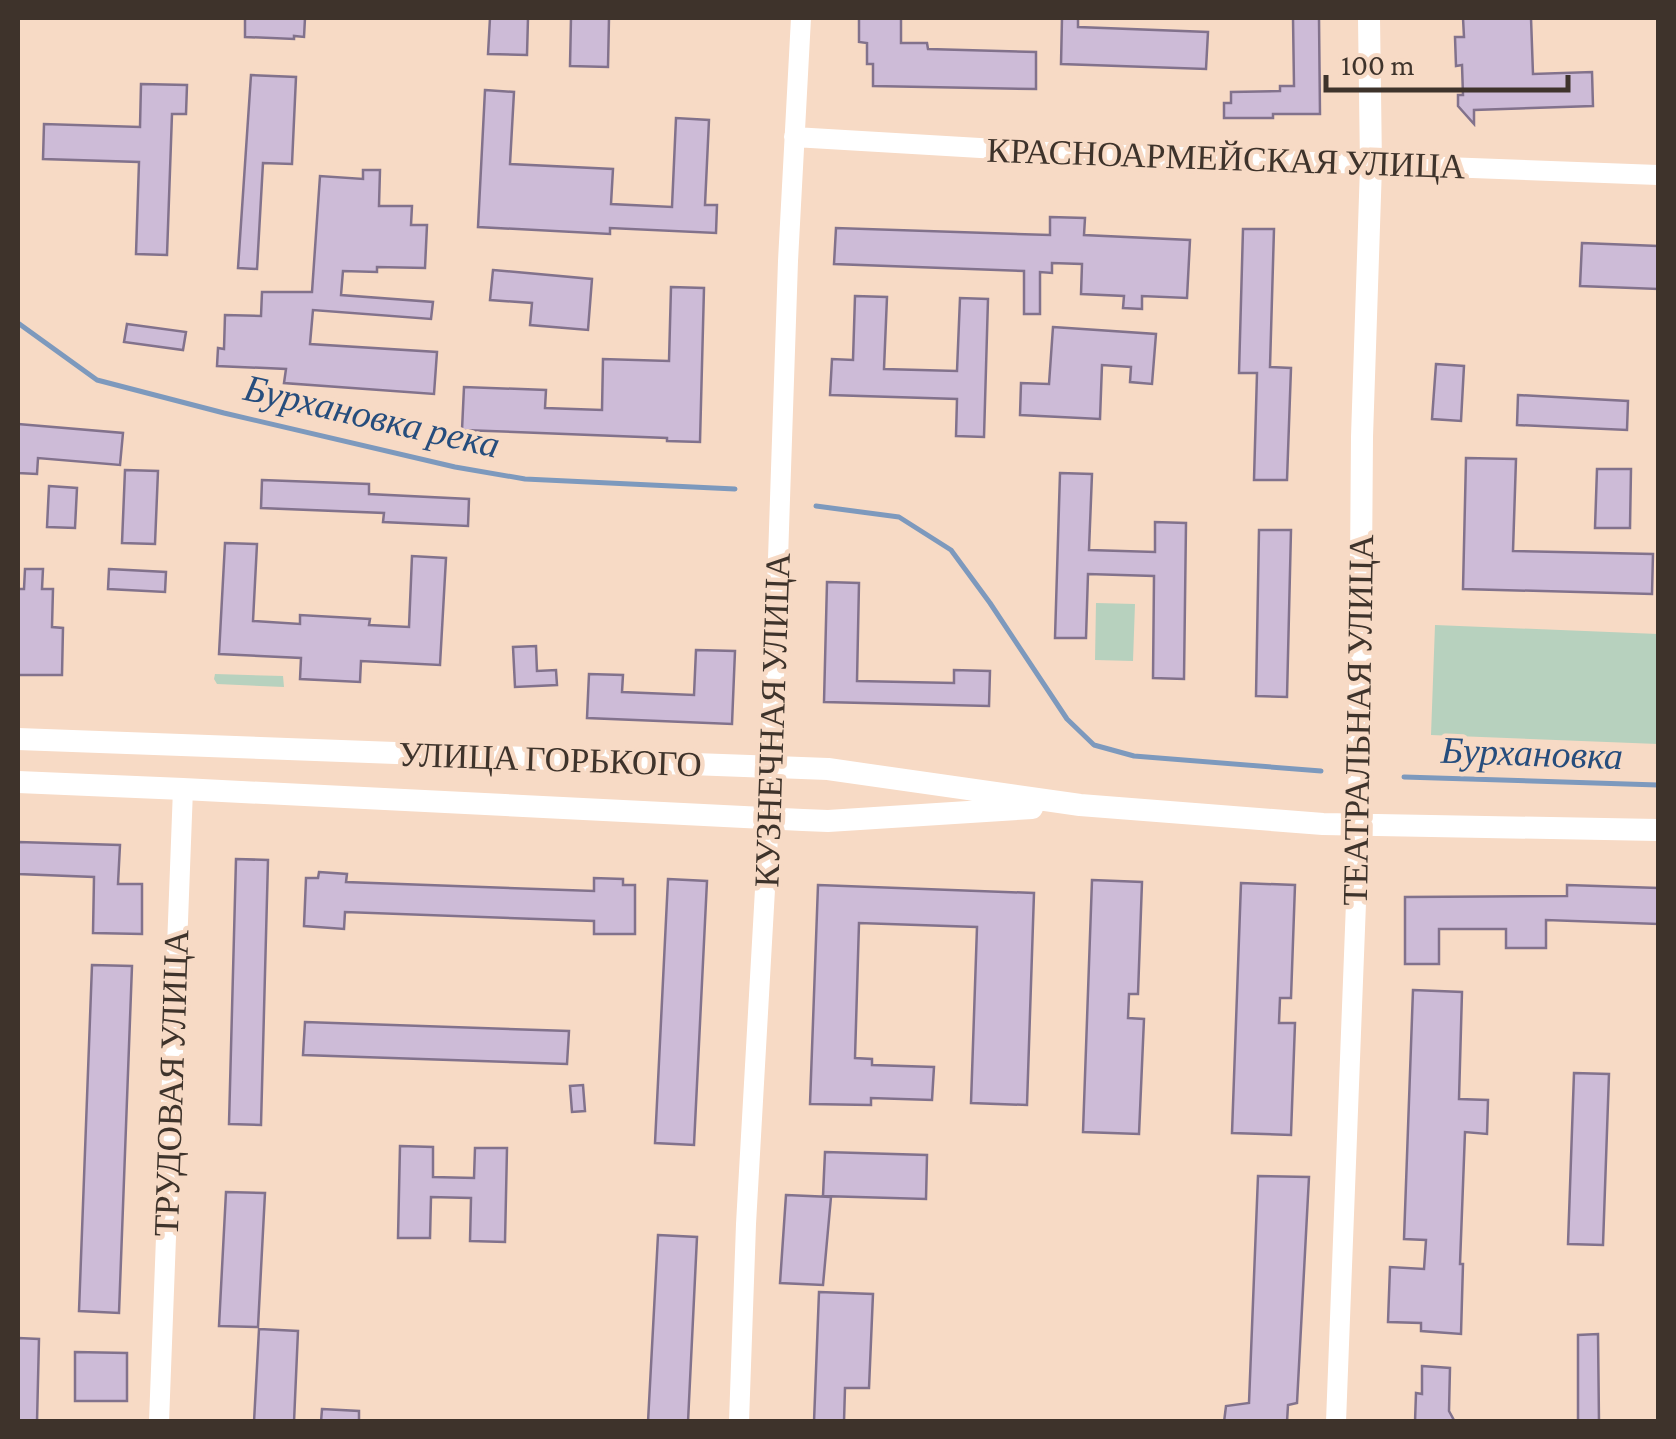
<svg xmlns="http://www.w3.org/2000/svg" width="1676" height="1439" font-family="'Crimson Pro',serif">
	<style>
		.green { fill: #b7d1be }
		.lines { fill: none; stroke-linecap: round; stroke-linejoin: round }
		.stream { stroke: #7d99bd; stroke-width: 5 }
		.building { fill: #cdbbd7; stroke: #82728c; stroke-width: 2.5 }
		.secondary { stroke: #fff; stroke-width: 20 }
		.primary { stroke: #fff; stroke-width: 22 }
		.labels { text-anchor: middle; stroke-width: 9; stroke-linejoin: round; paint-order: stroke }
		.street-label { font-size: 35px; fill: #3e332b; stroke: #f7dac5 }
		.water-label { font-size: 38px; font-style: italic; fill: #264d7d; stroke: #f7dac5 }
	</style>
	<rect width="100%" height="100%" fill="#f7dac5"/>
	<path class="green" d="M1096 603 1135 604 1133 661 1095 660Z
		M1435 625 1658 634V744L1431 735Z
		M215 674 283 676 284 687 217 684 214 679Z"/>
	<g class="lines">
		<path class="stream" d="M18 323 97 380 224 413 455 467 525 479 735 489
			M816 506 899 517 951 550 990 603 1067 719 1094 745 1134 756 1321 771
			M1404 777 1658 785"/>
	</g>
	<path class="building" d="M245 18H305L304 37 294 36V39L245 37Z
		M490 18H528L527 55 488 54Z
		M571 18H609L608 67 570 66Z
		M859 18H901V43H927L928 49 1036 52V89L873 86V64H867V43L859 42Z
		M1062 18H1078V27L1208 32 1206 69 1061 64Z
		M1293 18H1319L1320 114H1273V118H1224V103H1231V92L1280 91V86H1294Z
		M1463 18H1531L1533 74 1592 72 1593 106 1474 110V124L1458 106V95H1463L1462 65 1456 66 1455 37H1464Z
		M251 75 296 77 292 164 263 163 257 269 238 268Z
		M141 84 187 85 186 114H172L167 255 136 254 139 162 43 159 44 124 140 127Z
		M485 90 514 92 510 164 613 169 611 204 672 207 676 118 709 120 705 205H717L716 233 610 228V234L478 227Z
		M363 170H380L379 206H412L411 225H427L425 268 377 267V272L343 271 341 295 433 302 431 319 313 310 310 344 437 352 434 394 284 383 286 369 217 366 218 348 224 349 225 315 261 316 262 292H312L320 176 363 179Z
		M1050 217 1085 218 1084 235 1190 240 1187 298 1142 296V309L1123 308 1124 296 1081 294 1082 264 1052 263V273L1040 272V314H1024V271L834 264 836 228 1050 235Z
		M1243 229H1274L1270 367 1291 368 1287 480H1254L1257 373H1239Z
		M1582 243 1658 246V289L1580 286Z
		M493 270 592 279 588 330 530 325 532 303 490 300Z
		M671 287 704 288 700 442 667 441V438L462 430 464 387 546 390 545 408 602 410 603 359 669 361Z
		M855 296 887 297 884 369 957 371 960 298 988 299 984 437 956 436 957 399 830 395 832 359 853 360Z
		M127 324 186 332 183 350 124 342Z
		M1053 327 1156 334 1152 384 1130 382 1131 367 1102 365 1100 419 1020 415 1021 383 1049 384Z
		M1436 364 1464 366 1461 421 1432 419Z
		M1518 395 1628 401 1627 430 1517 425Z
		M18 424 123 433 120 465 38 458 37 474 18 473Z
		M1466 458 1516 459 1513 551 1653 554 1652 594 1463 589Z
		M1597 469H1631L1630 528H1595Z
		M125 470 158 471 155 544 122 543Z
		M1060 473 1092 474 1089 550 1155 552V522L1186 523 1184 679 1153 678 1154 576 1088 574 1086 638H1055Z
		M262 480 369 484V494L469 499 468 526 383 522 384 513 261 508Z
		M49 486 77 488 75 528 47 527Z
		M1259 530H1291L1287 697 1256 696Z
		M225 543 257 544 253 621 300 624V615L370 619 369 625 409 627 412 556 446 558 440 665 361 661 360 682 300 679 301 658 219 654Z
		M25 569H43L42 589H53L52 627 63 628 62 675H18V589H24Z
		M109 569 166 572 165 592 108 589Z
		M827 582 859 583 857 681 954 683V670L990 671 989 706 824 702Z
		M536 646 537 671 556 670 557 685 515 687 513 647Z
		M696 650 735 651 732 724 587 718 589 674 623 675 622 692 694 695Z
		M18 842 120 845 118 884H142V934L93 933 94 877 18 874Z
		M236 859 268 860 261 1125 229 1124Z
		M319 872 347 874 346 882 594 891V878L623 879V885H635V934H594V921L345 912 344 929 304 926 306 878H318Z
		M668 879 707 881 694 1145 655 1143Z
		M1092 880 1142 882 1138 994H1129L1128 1018 1144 1019 1139 1134 1083 1132Z
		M1241 883 1295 885 1291 998H1280L1279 1023H1295L1291 1135 1232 1133Z
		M818 885 1034 893 1027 1105 971 1103 977 927 859 923 855 1058 872 1059V1065L934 1067 932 1100 871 1098V1105L810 1104Z
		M1567 885 1658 888V924L1546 920V948H1506V929H1439V964H1405V897L1567 896Z
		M92 965 132 966 119 1313 79 1311Z
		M1413 990 1462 992 1459 1099 1488 1100 1487 1134 1465 1132 1460 1264H1463L1461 1334 1421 1331V1323L1388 1322 1390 1267 1424 1269 1426 1240 1404 1239Z
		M305 1022 569 1031 567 1064 303 1055Z
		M1574 1073 1609 1074 1603 1245 1568 1244Z
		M583 1085 585 1111 572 1112 570 1086Z
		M400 1146 433 1147V1177L474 1178 475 1148H507L505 1242 470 1241 471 1198 431 1197 430 1238H398Z
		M825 1152 927 1155 926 1199 823 1196Z
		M1258 1176 1309 1177 1297 1403 1288 1405 1287 1422H1224L1226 1406 1249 1403Z
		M226 1192 265 1193 258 1327 219 1326Z
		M786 1195 831 1197 823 1285 780 1283Z
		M658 1235 697 1237 688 1422H648Z
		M819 1292 873 1294 869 1388H845L844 1422H814Z
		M259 1329 298 1331 294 1422H254Z
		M1598 1334 1599 1422H1578V1335Z
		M18 1338 39 1339 37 1422H18Z
		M75 1352 127 1353V1401H75Z
		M1422 1366 1450 1368 1449 1411 1455 1422H1415L1416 1393 1422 1394Z
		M322 1409 359 1411V1422H321Z"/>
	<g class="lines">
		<path class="secondary" d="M794 137 1046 152 1658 175
			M771 767 788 261 801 18
			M159 1422 183 789
			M739 1422 746 1224 769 819
			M1336 1422 1359 825"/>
		<path class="primary" d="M18 739 828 769 1080 805 1323 824 1658 830
			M18 782 183 789 803 820 828 821 1032 808
			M769 819 771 767
			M1359 825 1362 437 1371 166 1369 18"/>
	</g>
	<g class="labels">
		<g class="street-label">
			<text transform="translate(1226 158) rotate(2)" y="12">КРАСНОАРМЕЙСКАЯ УЛИЦА</text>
			<text transform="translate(772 720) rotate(-88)" y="12">КУЗНЕЧНАЯ УЛИЦА</text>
			<text transform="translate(1358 720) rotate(-89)" y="12">ТЕАТРАЛЬНАЯ УЛИЦА</text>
			<text transform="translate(550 759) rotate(2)" y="12">УЛИЦА ГОРЬКОГО</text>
			<text transform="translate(171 1083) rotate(-88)" y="12">ТРУДОВАЯ УЛИЦА</text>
		</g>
		<g class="water-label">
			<text transform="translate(372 416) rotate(13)" y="13">Бурхановка река</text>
			<text transform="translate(1532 753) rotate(2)" y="13">Бурхановка</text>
		</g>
	</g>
	<rect width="1676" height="1439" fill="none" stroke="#3e332b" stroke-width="40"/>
	<path d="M1326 75v15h242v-15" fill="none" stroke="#3e332b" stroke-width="5"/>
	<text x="1341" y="75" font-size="30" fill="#3e332b" stroke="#f7dac5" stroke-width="8" paint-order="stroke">100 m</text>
</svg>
